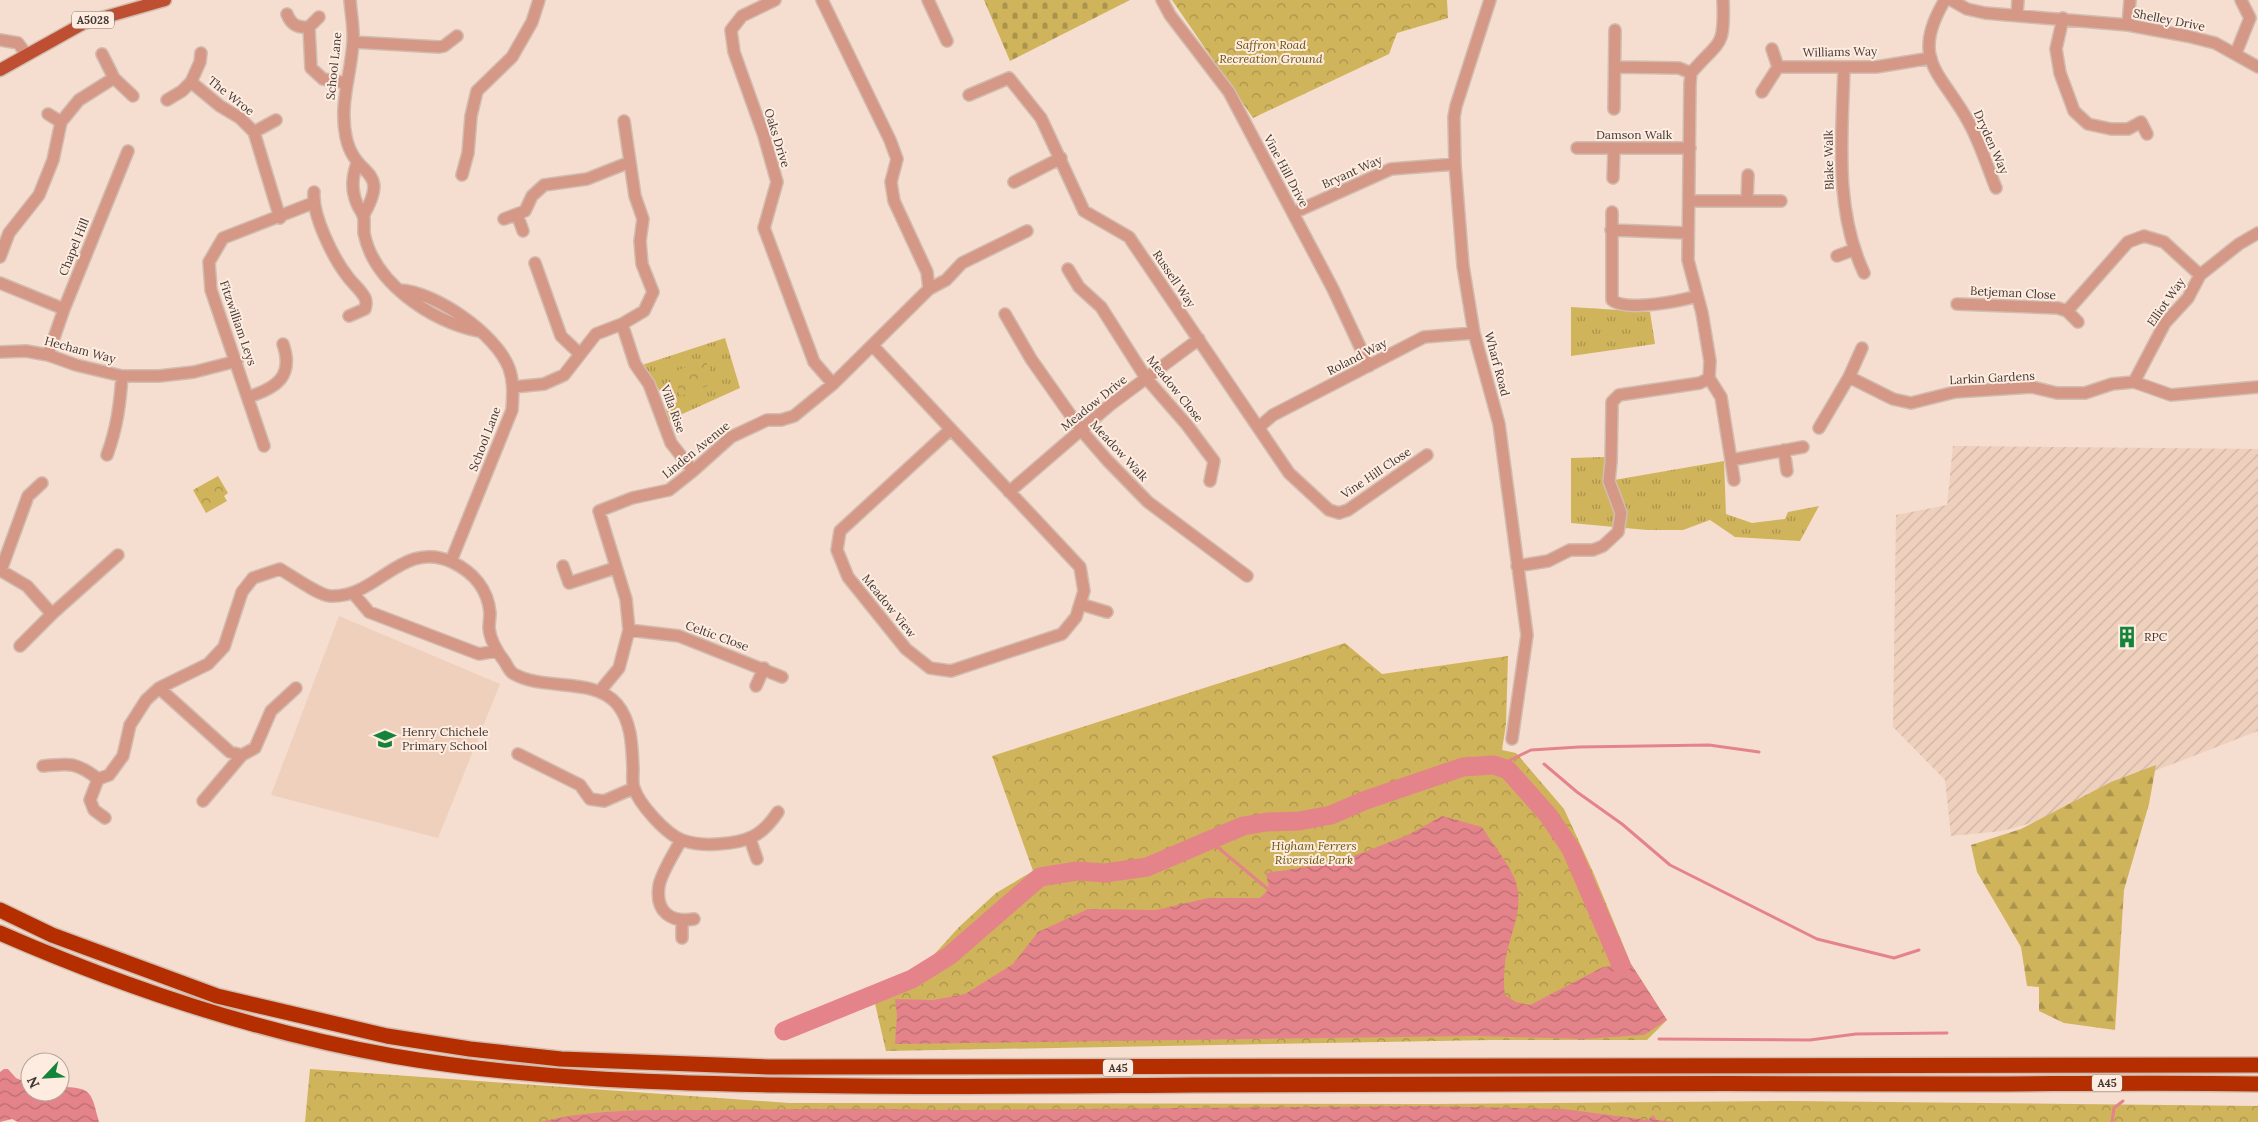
<svg xmlns="http://www.w3.org/2000/svg" width="2258" height="1122" font-family="Lora,serif">
	<style>
		.built { fill: #eed0bd }
		.industrial { fill: url(#industrial-furrows) }
		.grass { fill: url(#grass-tufts) }
		.forest { fill: url(#forest-firs) }
		.cemetery { fill: url(#cemetery-stones) }
		.park { fill: url(#park-crowns) }
		.garden { fill: #d0b45b }
		.water { fill: url(#water-waves) }
		.lines { fill: none; stroke-linecap: round; stroke-linejoin: round }
		.stream { stroke: #e4848a; stroke-width: 3 }
		.river { stroke: #e4848a; stroke-width: 19 }
		.minor-casing { stroke: #d1bdb0; stroke-width: 14 }
		.major-casing { stroke: #d1bdb0; stroke-width: 15 }
		.highway-casing { stroke: #d1bdb0; stroke-width: 18 }
		.minor { stroke: #d59786; stroke-width: 11 }
		.major { stroke: #bf4f33; stroke-width: 12 }
		.highway { stroke: #b52e00; stroke-width: 15 }
		.labels { text-anchor: middle; stroke-width: 4; stroke-linejoin: round; paint-order: stroke }
		.shield { fill: #ffece0; stroke: #7a6e67; stroke-width: 1 }
		.shield-label { font-size: 11px; font-weight: bold; fill: #413833 }
		.street-label { font-size: 12px; fill: #413833; stroke: #ffece0 }
		.park-label { font-size: 12px; font-style: italic; fill: #69560e; stroke: #ffece0 }
		.poi-label { font-size: 12px; fill: #413833; stroke: #ffece0; text-anchor: start }
	</style>
	<defs>
		<pattern id="industrial-furrows" width="10" height="10" patternUnits="userSpaceOnUse" patternTransform="scale(1.25)"><rect width="10" height="10" fill="#eed0bd"/><path d="M-1 1l2-2M0 10L10 0M9 11l2-2" fill="none" stroke="#cdb3a3"/></pattern>
		<pattern id="grass-tufts" width="24" height="20" patternUnits="userSpaceOnUse" patternTransform="scale(1.25)"><rect width="24" height="20" fill="#d0b45b"/><path d="M3 7l-1-3M5 7V3M7 7l1-3M15 17l-1-3M17 17v-4M19 17l1-3" fill="none" stroke="#aa934c"/></pattern>
		<pattern id="forest-firs" width="22" height="20" patternUnits="userSpaceOnUse" patternTransform="scale(1.25)"><rect width="22" height="20" fill="#d0b45b"/><path d="M5 1l3.5 6h-7zM16 11l3.5 6h-7z" fill="#aa934c"/></pattern>
		<pattern id="cemetery-stones" width="16" height="16" patternUnits="userSpaceOnUse" patternTransform="scale(1.25)"><rect width="16" height="16" fill="#d0b45b"/><path d="M2 7V4a2 2 0 0 1 4 0v3zM10 15v-3a2 2 0 0 1 4 0v3z" fill="#aa934c"/></pattern>
		<pattern id="park-crowns" width="20" height="18" patternUnits="userSpaceOnUse" patternTransform="scale(1.25)"><rect width="20" height="18" fill="#d0b45b"/><path d="M2 6a3 3 0 1 1 6 0M12 15a3 3 0 1 1 6 0" fill="none" stroke="#aa934c"/></pattern>
		<pattern id="water-waves" width="16" height="10" patternUnits="userSpaceOnUse" patternTransform="scale(1.25)"><rect width="16" height="10" fill="#e4848a"/><path d="M0 5q4-4 8 0t8 0" fill="none" stroke="#ba6d71"/></pattern>
	</defs>
	<rect width="100%" height="100%" fill="#f5decf"/>
	<path class="built" d="M339 616 500 684 438 838 271 795Z"/>
	<path class="industrial" d="M1953 446 2258 449V731L2157 770 2105 786 2039 821 2002 831 1951 836 1945 780 1893 727 1896 515 1947 505Z"/>
	<path class="grass" d="M1571 307 1650 312 1655 344 1571 356Z
		M725 338 740 388 669 420 666 409 677 402 673 390 660 391 642 365Z
		M1604 457 1614 480 1724 461 1726 514 1752 523 1785 519 1788 512 1819 506 1800 541 1735 537 1710 520 1683 530H1647L1571 523V458Z"/>
	<path class="forest" d="M2156 765 2149 804 2124 890 2115 1030 2064 1023 2039 1011V987L2027 986 2021 947 1977 872 1971 845 2021 829 2111 782Z"/>
	<path class="cemetery" d="M984 0H1130L1010 61Z"/>
	<path class="park" d="M1172 0H1447L1448 18 1397 33 1389 54 1253 118Z
		M705 359 715 383 681 396 672 373Z
		M218 476 228 493 224 496 227 501 206 513 193 490Z
		M1345 643 1382 674 1508 656 1506 724 1502 750 1516 753 1564 809 1594 874 1631 964 1667 1020 1647 1040H1492L886 1051 873 995 912 979 959 927 996 893 1033 871 992 756Z
		M310 1069 789 1103 1430 1104 1789 1101 2258 1106V1122H305Z"/>
	<path class="garden" d="M1389 0H1427L1390 7Z"/>
	<path class="water" d="M1442 816 1482 827C1492 843 1506 860 1514 877 1525 903 1513 927 1507 952 1504 966 1503 982 1505 995L1516 1002 1530 1005 1603 967 1631 964 1667 1020 1644 1035 1583 1039 1477 1036 895 1044 897 1015 895 999 933 1000 965 994 1013 964 1038 932 1088 909 1156 910 1208 898H1260L1269 889 1266 873 1338 862 1408 835Z
		M4 1069H8L16 1078 30 1084V1092H60V1087C93 1087 91 1093 99 1122H18L12 1119 0 1122V1072Z
		M1425 1106 1563 1109 1648 1120 1653 1115 1657 1120 1675 1122H540C594 1108 655 1110 711 1110 789 1109 868 1108 947 1110L949 1107 951 1110Z"/>
	<g class="lines">
		<path class="stream" d="M1544 764 1577 792 1622 824 1670 865 1817 939 1894 958 1919 950
			M1498 766 1531 750 1579 747 1709 745 1759 752
			M1209 840 1269 890
			M1659 1039 1810 1040 1856 1034 1947 1033
			M2112 1122 2114 1108 2123 1101"/>
		<path class="river" d="M784 1031 912 979 949 956 1040 877 1077 871 1105 873 1147 867 1243 826 1267 822 1299 821 1331 815 1366 800 1463 767 1494 765 1508 770 1548 815 1571 849 1621 965"/>
		<g class="minor-casing">
			<path id="minor" d="M350 0C351 14 354 28 353 42 351 75 339 104 346 137 355 180 392 166 363 216
				M775 0 742 16 731 30 734 52 764 136 777 182 764 228 814 362 833 384
				M822 0 890 140 897 159 891 182 894 201 927 272 929 289
				M928 0 947 41
				M1162 0 1170 15 1229 92 1333 289 1369 366
				M1490 0 1456 106 1454 117 1455 164 1463 266 1474 333 1499 424 1527 635 1512 739
				M1945 0C1909 60 1941 72 1968 121 1980 142 1987 166 1996 188
				M1951 0 1967 9 1985 13 2128 25 2187 36 2215 43 2258 67
				M287 14C291 25 298 28 309 27L311 68 323 79 346 83
				M2017 15 2018 0
				M2063 18 2056 49 2060 73 2074 111 2088 124 2111 129H2128L2141 122 2147 134
				M2128 25 2130 0
				M309 27 319 17
				M0 40 18 43 26 54
				M353 42 439 47 444 46 457 36
				M2236 53 2250 18 2241 0
				M102 54 114 78 133 96
				M1615 67 1679 68 1691 73
				M1778 67H1876L1931 58
				M1844 68C1842 137 1834 209 1864 273
				M191 82 200 62 201 53
				M1762 92 1778 67 1772 49
				M969 95 1009 78 1041 118 1084 211 1129 237 1289 473 1329 510 1339 513 1348 510 1427 455
				M167 100 182 91 191 82 220 106 240 118 254 132 280 218
				M1614 109 1615 30
				M48 114 61 122
				M254 132 276 120
				M1577 148H1690
				M357 163C352 178 351 189 357 204 359 209 363 213 364 218 364 223 364 228 364 233 374 284 432 321 478 331
				M462 175 468 153 471 116 477 91 512 57 532 22 539 0
				M1613 178 1614 149
				M1014 182 1061 158
				M314 192C312 215 333 258 348 277 353 284 361 290 365 298 367 302 366 305 365 309L349 316
				M1689 201H1781
				M1747 201 1748 175
				M1612 212V300C1626 312 1680 301 1697 296
				M1293 213 1391 169 1455 164
				M517 214 523 231
				M504 219 525 211 532 196 544 185 587 179 630 162
				M1611 230 1688 233
				M1837 256 1853 250
				M0 257 9 233 39 195 53 160 61 122 79 100 114 78
				M535 263 561 336 580 354
				M1068 269 1079 287 1101 307 1146 378 1187 425 1214 461 1210 481
				M0 283 64 309
				M400 290C436 292 496 334 509 368 514 382 513 395 512 410L451 561
				M1957 304 2058 308 2067 311 2128 242 2144 236 2164 242 2200 275
				M2067 311 2078 322
				M1005 314 1031 359 1081 430 1107 460 1148 502 1247 576
				M622 324 635 364 649 384 671 443 693 471
				M873 346 1080 567 1084 591 1076 617 1062 634 951 671 930 668 906 649 848 577 837 550 840 531 951 429
				M0 352 26 351 48 355 76 365 122 376H159L194 372 237 361
				M48 355 64 309 128 151
				M1849 377 1893 399 1911 403 1955 392 2032 387 2057 393H2085L2112 384 2134 382 2171 395 2258 387
				M1709 378 1710 361 1702 313 1688 260 1690 84 1691 73C1720 39 1725 49 1723 0
				M1709 378 1721 397 1731 460 1803 447
				M2134 382 2165 323 2188 298 2200 275 2239 244 2258 233
				M514 387 544 384 564 375 596 334 622 324 644 311 653 292 642 264 640 241 643 219 635 196 624 121
				M248 397C277 388 294 376 283 344
				M1259 427 1273 415 1424 337 1474 333
				M1819 428 1849 377 1862 348
				M264 446 211 290 209 262 223 238 313 203
				M1784 450 1787 471
				M107 455C117 428 120 404 122 376
				M1731 460 1734 480
				M1009 492 1110 405 1199 339
				M563 566 569 583 615 568
				M1517 566 1548 561 1570 550H1593L1603 546 1618 532 1621 513 1609 481 1611 462 1612 408V402L1619 395 1700 383 1709 378
				M0 570 27 586 52 614 118 555
				M1 570 28 496 42 483
				M353 593 369 612 479 654 497 651
				M1080 604 1107 612
				M629 630 679 636 782 677
				M20 646 52 614
				M756 686 764 668
				M159 688 230 752 242 755 255 748 271 711 296 688
				M600 691 619 668 629 630 626 599 599 511 632 498 669 490 693 471 731 437 767 420H781L794 416 833 384 929 289 946 280 962 263 1027 231
				M518 754 580 785 590 799 604 801 634 788
				M43 766C69 763 77 762 98 779
				M203 801 242 755
				M105 818 94 810 90 800 98 779 109 775 123 756 130 725 146 700 159 688 208 664 224 647 242 592 253 578 280 569C292 576 318 595 330 596 377 599 401 539 452 562 473 572 488 589 490 613 490 618 489 623 489 628 490 640 498 653 505 662 507 666 510 672 514 674 544 691 594 677 617 704 632 722 632 747 633 769 633 775 632 783 634 788 639 804 666 834 682 840 693 844 707 845 719 844 748 842 762 836 778 812
				M750 839 757 859
				M681 840C675 852 661 873 659 886 655 912 671 923 694 919
				M682 921V938"/>
		</g>
		<g class="major-casing">
			<path id="major" d="M0 70 84 23 165 0"/>
		</g>
		<g class="highway-casing">
			<path id="highway" d="M0 910 52 935 217 996 387 1036 470 1049 561 1059 770 1067 2258 1065
				M0 933C126 988 257 1032 393 1056 520 1078 651 1083 780 1085 918 1088 1055 1086 1193 1085 1445 1084 1697 1083 1949 1084 2052 1084 2155 1082 2258 1084"/>
		</g>
		<use href="#minor" class="minor"/>
		<use href="#major" class="major"/>
		<use href="#highway" class="highway"/>
	</g>
	<defs>
		<g id="building-bare" transform="scale(1.725)"><path d="M-4-6H4V6H1V3H-1V6H-4ZM-2.5-4.3h1.7v1.8h-1.7ZM.8-4.3h1.7v1.8H.8ZM-2.5-1h1.7V.8h-1.7ZM.8-1h1.7V.8H.8Z" fill="#15843b" stroke="#ffece0" stroke-width="2.5" paint-order="stroke"/></g>
		<g id="school-bare" transform="scale(1.725)"><path d="M0-5L7-2L0 1L-7-2ZM-4 1L0 2.5L4 1V4Q0 6-4 4Z" fill="#15843b" stroke="#ffece0" stroke-width="2.5" paint-order="stroke"/></g>
	</defs>
	<g fill-rule="evenodd">
		<use href="#building-bare" x="2127" y="637"/>
		<use href="#school-bare" x="385" y="739"/>
	</g>
	<g class="labels">
		<g class="shield">
			<rect x="72" y="11.5" width="42" height="17" rx="4"/>
			<rect x="1103" y="1059.5" width="30" height="17" rx="4"/>
			<rect x="2092" y="1074.5" width="30" height="17" rx="4"/>
		</g>
		<g class="shield-label">
			<text x="93" y="24">A5028</text>
			<text x="1118" y="1072">A45</text>
			<text x="2107" y="1087">A45</text>
		</g>
		<g class="street-label">
			<text transform="translate(2169 20) rotate(11)" y="4">Shelley Drive</text>
			<text transform="translate(1840 52) rotate(-1)" y="4">Williams Way</text>
			<text transform="translate(334 66) rotate(-84)" y="4">School Lane</text>
			<text transform="translate(231 96) rotate(38)" y="4">The Wroe</text>
			<text x="1634" y="139">Damson Walk</text>
			<text transform="translate(777 138) rotate(73)" y="4">Oaks Drive</text>
			<text transform="translate(1991 142) rotate(66)" y="4">Dryden Way</text>
			<text transform="translate(1829 160) rotate(-91)" y="4">Blake Walk</text>
			<text transform="translate(1286 171) rotate(62)" y="4">Vine Hill Drive</text>
			<text transform="translate(1352 172) rotate(-24)" y="4">Bryant Way</text>
			<text transform="translate(74 247) rotate(-68)" y="4">Chapel Hill</text>
			<text transform="translate(1174 279) rotate(56)" y="4">Russell Way</text>
			<text transform="translate(2013 293) rotate(3)" y="4">Betjeman Close</text>
			<text transform="translate(2166 302) rotate(-55)" y="4">Elliot Way</text>
			<text transform="translate(238 323) rotate(71)" y="4">Fitzwilliam Leys</text>
			<text transform="translate(80 350) rotate(15)" y="4">Hecham Way</text>
			<text transform="translate(1357 357) rotate(-27)" y="4">Roland Way</text>
			<text transform="translate(1497 364) rotate(75)" y="4">Wharf Road</text>
			<text transform="translate(1992 378) rotate(-3)" y="4">Larkin Gardens</text>
			<text transform="translate(1175 389) rotate(51)" y="4">Meadow Close</text>
			<text transform="translate(1094 403) rotate(-39)" y="4">Meadow Drive</text>
			<text transform="translate(673 409) rotate(70)" y="4">Villa Rise</text>
			<text transform="translate(485 439) rotate(-69)" y="4">School Lane</text>
			<text transform="translate(696 450) rotate(-39)" y="4">Linden Avenue</text>
			<text transform="translate(1119 451) rotate(47)" y="4">Meadow Walk</text>
			<text transform="translate(1376 473) rotate(-34)" y="4">Vine Hill Close</text>
			<text transform="translate(889 606) rotate(51)" y="4">Meadow View</text>
			<text transform="translate(717 636) rotate(20)" y="4">Celtic Close</text>
		</g>
		<g class="park-label">
			<text x="1271" y="49">Saffron Road<tspan x="1271" dy="14">Recreation Ground</tspan></text>
			<text x="1314" y="850">Higham Ferrers<tspan x="1314" dy="14">Riverside Park</tspan></text>
		</g>
		<g class="poi-label">
			<text x="2144" y="641">RPC</text>
			<text x="402" y="736">Henry Chichele<tspan x="402" dy="14">Primary School</tspan></text>
		</g>
	</g>
	<g transform="translate(45 1077) rotate(245)"><circle r="24" fill="#ffece0" stroke="#b3a49b"/>
	<path d="M0-4L9 19L0 12L-9 19Z" fill="#15843b"/>
	<text y="-8" font-size="14" font-weight="bold" text-anchor="middle" fill="#413833">N</text>
	</g>
</svg>
